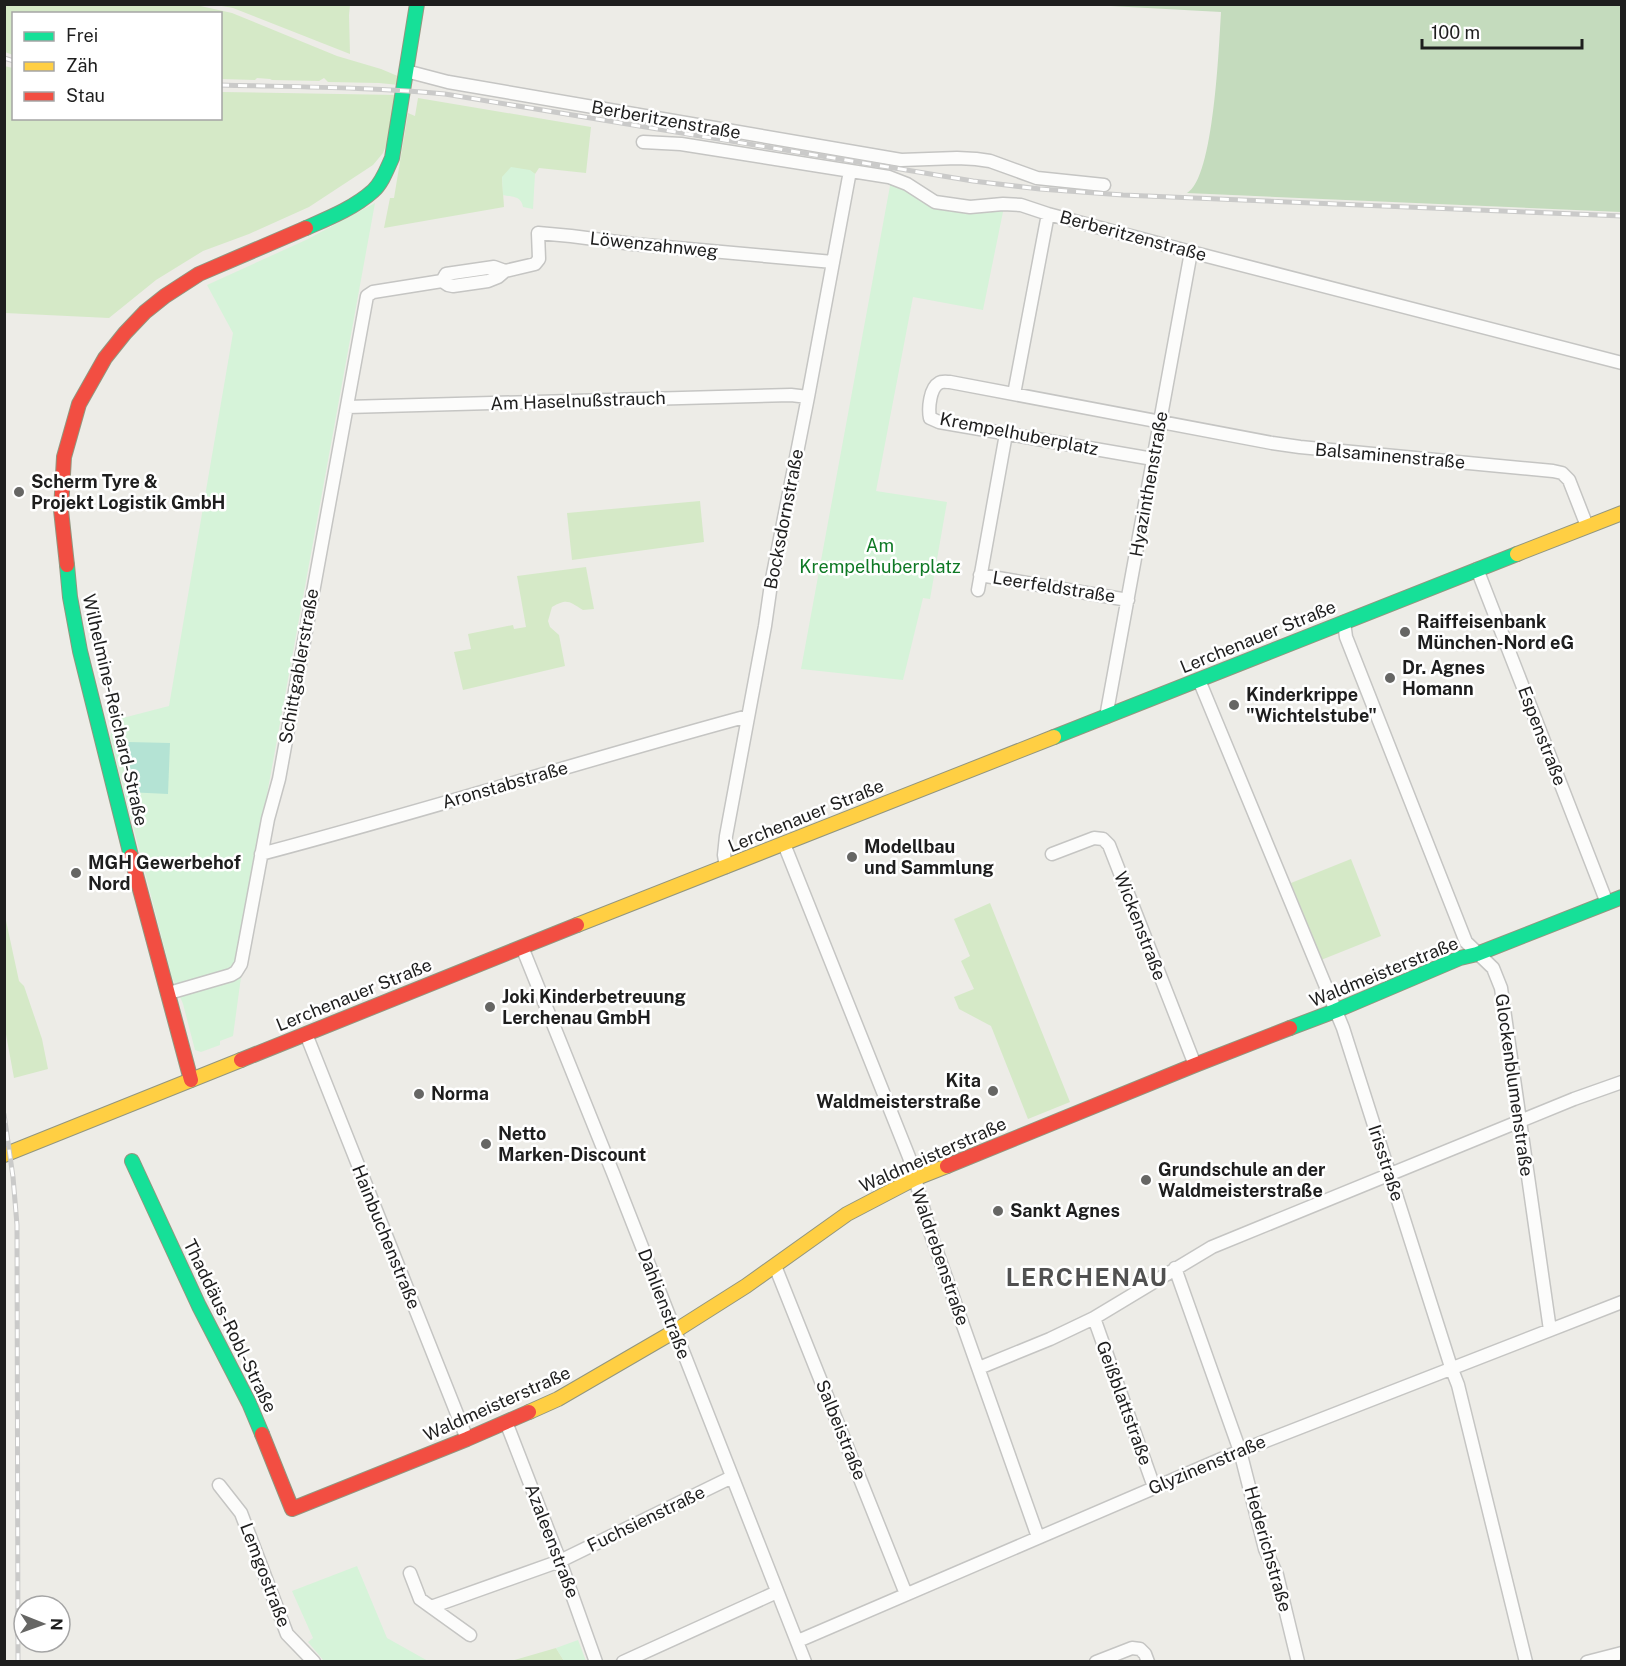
<svg xmlns="http://www.w3.org/2000/svg" width="1626" height="1666" font-family="'Public Sans',sans-serif">
	<style>
		.grass { fill: #d5e9c7 }
		.forest { fill: #c4dbbd }
		.park { fill: #d6f3d9 }
		.pitch { fill: #b4e3d4 }
		.lines { fill: none; stroke-linecap: round; stroke-linejoin: round }
		.street-casing { stroke: #c5c5c3; stroke-width: 15 }
		.fast-casing { stroke: #92967f; stroke-width: 16 }
		.slow-casing { stroke: #92967f; stroke-width: 16 }
		.jam-casing { stroke: #92967f; stroke-width: 16 }
		.street { stroke: #fcfcfb; stroke-width: 12 }
		.fast { stroke: #16e098; stroke-width: 14 }
		.slow { stroke: #ffcf43; stroke-width: 14 }
		.jam { stroke: #f24e42; stroke-width: 14 }
		.rail-casing { stroke: #cacac9; stroke-width: 5 }
		.rail { stroke: #fff; stroke-width: 3; stroke-dasharray: 9; stroke-linecap: butt }
		.poi-dot { fill: #666664; stroke: #fff; stroke-width: 2 }
		.labels { text-anchor: middle; stroke-width: 5; stroke-linejoin: round; paint-order: stroke }
		.street-label { font-size: 18px; fill: #1e1e1e; stroke: #fff }
		.poi-label { font-size: 18px; font-weight: bold; fill: #1e1e1e; stroke: #fff; text-anchor: start }
		.park-label { font-size: 18px; fill: #0f7925; stroke: #fff }
		.district-label { font-size: 24px; font-weight: bold; letter-spacing: 1.5px; fill: #515151; stroke: #fff }
	</style>
	<rect width="100%" height="100%" fill="#edece7"/>
	<path class="grass" d="M5 5H196L232 13 337 56 381 69 400 77 399 85 379 83 328 82 324 78 319 81 272 80 270 79 257 78 255 80 221 79 220 14H14L13 55 5 52Z
		M216 5H350L349 15 350 54 233 8Z
		M4 66 13 68 14 118H220L221 92 397 95 391 133 383 153 373 165 309 207 249 234 203 251 156 280 109 318 5 313Z
		M418 98 591 127 586 173 539 168 535 174 529 170 502 177 504 207 384 228 390 198H394L408 113 415 116Z
		M700 501 704 542 572 560 567 513Z
		M586 567 594 609 583 610C569 602 568 598 552 607L548 621 550 627 559 635 565 666 463 690 454 652 471 649 468 634 513 625 514 629 526 627 517 576Z
		M1351 859 1381 936 1321 960 1291 883Z
		M990 903 1070 1102 1028 1119 991 1026 959 1009 954 997 974 989 961 961 970 956 954 919Z
		M5 916 19 981 24 986 42 1039 48 1069 14 1078 5 1029Z
		M556 1648 564 1661H511Z"/>
	<path class="forest" d="M1092 5H1621V212L1187 193C1214 179 1219 44 1221 12Z"/>
	<path class="park" d="M511 167 530 170 535 174 533 209 523 207C521 196 513 197 503 195L502 177Z
		M892 175 935 201 1004 207 983 310 913 297 876 491 947 502 930 599 923 598 903 680 801 669Z
		M375 203 245 915 241 977 233 1036 220 1041V1045L201 1052 195 1050 183 1004 172 977 110 737 115 720 169 706 233 333 207 285 308 239Z
		M357 1566 387 1638 428 1661H324L308 1642 313 1638 292 1591Z
		M578 1640 586 1661H564L556 1648Z"/>
	<path class="pitch" d="M128 742 170 743 168 794 127 792Z"/>
	<g class="lines">
		<g class="street-casing">
			<path id="street" d="M406 71 448 82 901 160 957 158 976 159 990 161 1037 178 1104 185
				M643 142 681 144 889 177 907 184 935 202 970 207 1003 204 1021 205 1048 214 1191 252 1622 363
				M442 281 446 274 494 267 505 271
				M1014 394 1048 214
				M347 407 791 395 808 397
				M1153 459 939 422 930 418C928 408 930 388 939 383 942 381 947 382 950 382L1272 443 1300 447 1553 471 1562 473 1569 480 1587 526
				M1477 569 1607 903
				M980 575 1128 600
				M978 590 1006 434
				M1344 622 1346 637 1466 942 1493 968 1501 988 1550 1330
				M1199 680 1343 1028 1451 1367 1458 1385 1526 1662
				M1106 717 1191 252
				M784 844 909 1157 930 1232 1038 1537
				M261 854C425 811 585 760 748 716
				M1052 854 1094 838 1103 839 1109 845 1195 1065
				M726 867 724 855 726 836 765 626 771 584 808 397 850 171
				M522 947 613 1173 805 1662
				M169 993 231 975 236 972 241 964 268 819 279 779 367 296 373 292 442 281 448 285 453 286 488 281 498 277 505 271 535 264 539 259 538 233 571 236 633 244 833 262
				M306 1034 467 1439
				M775 1266 906 1594
				M1175 1268 1240 1451 1265 1549 1277 1575 1298 1662
				M1094 1318 1154 1487
				M979 1368 1050 1339 1094 1318 1212 1247 1574 1099 1622 1082
				M506 1422 560 1561 596 1662
				M219 1485 241 1513 287 1634 314 1662
				M410 1573 420 1599 431 1607
				M470 1635 431 1607 560 1561 732 1477
				M798 1641 1240 1451 1622 1302
				M623 1662 777 1592
				M1096 1662 1132 1648 1140 1649 1145 1654 1148 1662
				M1587 1662 1622 1653"/>
		</g>
		<g class="fast-casing">
			<path id="fast" d="M306 228C329 218 354 208 373 191 382 183 387 169 392 158L417 4
				M67 565 70 597 80 651 131 856
				M1054 737 1517 554
				M1290 1028 1335 1011 1460 958 1477 954 1622 897
				M132 1161 199 1306 249 1403 262 1434"/>
		</g>
		<g class="slow-casing">
			<path id="slow" d="M1517 554 1622 513
				M577 925 1054 737
				M4 1155 241 1060
				M529 1412 558 1399 675 1331 746 1286 847 1214 914 1179 947 1166"/>
		</g>
		<g class="jam-casing">
			<path id="jam" d="M67 565 61 510 64 457 79 404 105 358 125 333 145 312 165 296 199 274 306 228
				M131 856 191 1080
				M241 1060 577 925
				M947 1166 1195 1065 1290 1028
				M262 1434 292 1509 467 1439 529 1412"/>
		</g>
		<use href="#street" class="street"/>
		<use href="#fast" class="fast"/>
		<use href="#slow" class="slow"/>
		<use href="#jam" class="jam"/>
		<g class="rail-casing">
			<path id="rail" d="M4 58 14 61
				M220 85C296 87 371 87 445 94L973 181 1040 189 1123 195 1622 216
				M4 1114 13 1177 17 1225 18 1662"/>
		</g>
		<use href="#rail" class="rail"/>
	</g>
	<g class="poi-dot">
		<circle cx="19" cy="492" r="6"/>
		<circle cx="1405" cy="632" r="6"/>
		<circle cx="1390" cy="678" r="6"/>
		<circle cx="1234" cy="705" r="6"/>
		<circle cx="852" cy="857" r="6"/>
		<circle cx="76" cy="873" r="6"/>
		<circle cx="490" cy="1007" r="6"/>
		<circle cx="993" cy="1091" r="6"/>
		<circle cx="419" cy="1094" r="6"/>
		<circle cx="486" cy="1144" r="6"/>
		<circle cx="1146" cy="1180" r="6"/>
		<circle cx="998" cy="1211" r="6"/>
	</g>
	<g class="labels">
		<g class="street-label">
			<text transform="translate(666 120) rotate(10)" y="6">Berberitzenstraße</text>
			<text transform="translate(1133 236) rotate(15)" y="6">Berberitzenstraße</text>
			<text transform="translate(654 245) rotate(6)" y="6">Löwenzahnweg</text>
			<text transform="translate(578 401) rotate(-2)" y="6">Am Haselnußstrauch</text>
			<text transform="translate(1019 434) rotate(11)" y="6">Krempelhuberplatz</text>
			<text transform="translate(1390 456) rotate(5)" y="6">Balsaminenstraße</text>
			<text transform="translate(1149 484) rotate(-80)" y="6">Hyazinthenstraße</text>
			<text transform="translate(784 519) rotate(-79)" y="6">Bocksdornstraße</text>
			<text transform="translate(1054 587) rotate(9)" y="6">Leerfeldstraße</text>
			<text transform="translate(1258 637) rotate(-22)" y="6">Lerchenauer Straße</text>
			<text transform="translate(299 666) rotate(-80)" y="6">Schittgablerstraße</text>
			<text transform="translate(115 710) rotate(77)" y="6">Wilhelmine-Reichard-Straße</text>
			<text transform="translate(1542 736) rotate(69)" y="6">Espenstraße</text>
			<text transform="translate(505 785) rotate(-16)" y="6">Aronstabstraße</text>
			<text transform="translate(806 816) rotate(-22)" y="6">Lerchenauer Straße</text>
			<text transform="translate(1140 926) rotate(69)" y="6">Wickenstraße</text>
			<text transform="translate(1384 972) rotate(-22)" y="6">Waldmeisterstraße</text>
			<text transform="translate(354 995) rotate(-22)" y="6">Lerchenauer Straße</text>
			<text transform="translate(1514 1085) rotate(82)" y="6">Glockenblumenstraße</text>
			<text transform="translate(933 1155) rotate(-24)" y="6">Waldmeisterstraße</text>
			<text transform="translate(1386 1163) rotate(72)" y="6">Irisstraße</text>
			<text transform="translate(386 1237) rotate(68)" y="6">Hainbuchenstraße</text>
			<text transform="translate(940 1257) rotate(71)" y="6">Waldrebenstraße</text>
			<text transform="translate(664 1304) rotate(69)" y="6">Dahlienstraße</text>
			<text transform="translate(230 1326) rotate(64)" y="6">Thaddäus-Robl-Straße</text>
			<text transform="translate(1124 1403) rotate(70)" y="6">Geißblattstraße</text>
			<text transform="translate(497 1404) rotate(-24)" y="6">Waldmeisterstraße</text>
			<text transform="translate(841 1430) rotate(68)" y="6">Salbeistraße</text>
			<text transform="translate(1207 1465) rotate(-23)" y="6">Glyzinenstraße</text>
			<text transform="translate(646 1519) rotate(-26)" y="6">Fuchsienstraße</text>
			<text transform="translate(552 1541) rotate(69)" y="6">Azaleenstraße</text>
			<text transform="translate(1268 1549) rotate(74)" y="6">Hederichstraße</text>
			<text transform="translate(265 1575) rotate(69)" y="6">Lemgostraße</text>
		</g>
		<g class="poi-label">
			<text x="31" y="488">Scherm Tyre &amp;<tspan x="31" dy="21">Projekt Logistik GmbH</tspan></text>
			<text x="1417" y="628">Raiffeisenbank<tspan x="1417" dy="21">München-Nord eG</tspan></text>
			<text x="1402" y="674">Dr. Agnes<tspan x="1402" dy="21">Homann</tspan></text>
			<text x="1246" y="701">Kinderkrippe<tspan x="1246" dy="21">"Wichtelstube"</tspan></text>
			<text x="864" y="853">Modellbau<tspan x="864" dy="21">und Sammlung</tspan></text>
			<text x="88" y="869">MGH Gewerbehof<tspan x="88" dy="21">Nord</tspan></text>
			<text x="502" y="1003">Joki Kinderbetreuung<tspan x="502" dy="21">Lerchenau GmbH</tspan></text>
			<text x="981" y="1087" text-anchor="end">Kita<tspan x="981" dy="21">Waldmeisterstraße</tspan></text>
			<text x="431" y="1100">Norma</text>
			<text x="498" y="1140">Netto<tspan x="498" dy="21">Marken-Discount</tspan></text>
			<text x="1158" y="1176">Grundschule an der<tspan x="1158" dy="21">Waldmeisterstraße</tspan></text>
			<text x="1010" y="1217">Sankt Agnes</text>
		</g>
		<g class="park-label">
			<text x="880" y="552">Am<tspan x="880" dy="21">Krempelhuberplatz</tspan></text>
		</g>
		<g class="district-label">
			<text x="1087" y="1286">LERCHENAU</text>
		</g>
	</g>
	<rect width="1626" height="1666" fill="none" stroke="#1e1e1e" stroke-width="12"/>
	<rect x="12" y="12" width="210" height="108" fill="#ffffff" stroke="#a5a5a5" stroke-width="1.5"/>
	<rect x="24" y="32" width="30" height="9" fill="#16e098" stroke="#a5a5a5" stroke-width="1.5"/>
	<text x="66" y="42" font-size="18" fill="#1e1e1e">Frei</text>
	<rect x="24" y="62" width="30" height="9" fill="#ffcf43" stroke="#a5a5a5" stroke-width="1.5"/>
	<text x="66" y="72" font-size="18" fill="#1e1e1e">Zäh</text>
	<rect x="24" y="92" width="30" height="9" fill="#f24e42" stroke="#a5a5a5" stroke-width="1.5"/>
	<text x="66" y="102" font-size="18" fill="#1e1e1e">Stau</text>
	<g transform="translate(42 1624) rotate(91)"><circle r="28" fill="#ffffff" stroke="#a5a5a5" stroke-width="1.5"/>
	<path d="M0-4.5L10 22L0 15L-10 22Z" fill="#666664"/>
	<text y="-9" font-size="16" font-weight="bold" text-anchor="middle" fill="#1e1e1e">N</text>
	</g>
	<path d="M1422 39v9h160v-9" fill="none" stroke="#1e1e1e" stroke-width="3"/>
	<text x="1431" y="39" font-size="18" fill="#1e1e1e" stroke="#ffffff" stroke-width="4.5" paint-order="stroke">100 m</text>
</svg>
